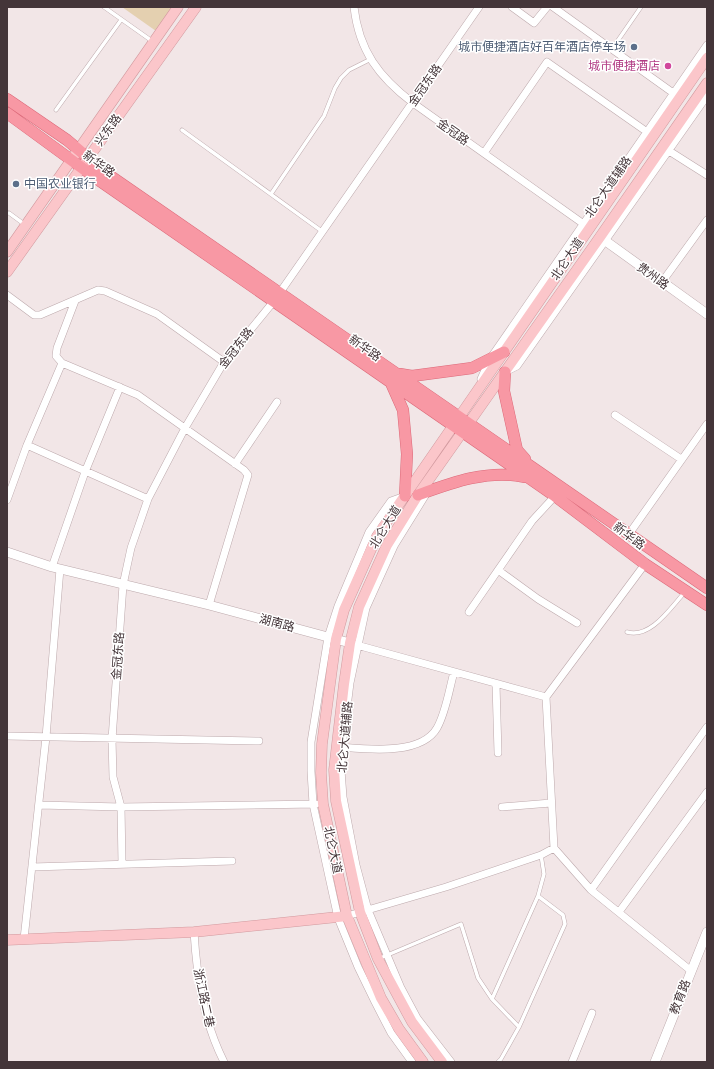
<svg xmlns="http://www.w3.org/2000/svg" width="714" height="1069" font-family="Arial,'Noto Sans SC',sans-serif">
	<style>
		.green { fill: #e4d0b0 }
		.lines { fill: none; stroke-linecap: round; stroke-linejoin: round }
		.service-casing { stroke: #bda9ac; stroke-width: 4.5 }
		.minor-casing { stroke: #bda9ac; stroke-width: 8 }
		.tertiary-casing { stroke: #bda9ac; stroke-width: 10 }
		.secondary-casing { stroke: #d29a9f; stroke-width: 11 }
		.primary-casing { stroke: #dc6979; stroke-width: 12 }
		.service { stroke: #fff; stroke-width: 3.5 }
		.minor { stroke: #fff; stroke-width: 7 }
		.tertiary { stroke: #fff; stroke-width: 9 }
		.secondary { stroke: #fbc6ca; stroke-width: 10 }
		.primary { stroke: #f898a4; stroke-width: 11 }
		.service-dot { fill: #5c6f8a; stroke: #fff; stroke-width: 1.5 }
		.hotel-dot { fill: #d1479c; stroke: #fff; stroke-width: 1.5 }
		.labels { text-anchor: middle; stroke-width: 3; stroke-linejoin: round; paint-order: stroke }
		.service-label { font-size: 12px; fill: #4e5e75; stroke: #fff; text-anchor: end }
		.hotel-label { font-size: 12px; fill: #b23c85; stroke: #fff; text-anchor: end }
		.street-label { font-size: 12px; fill: #443539; stroke: #fff }
	</style>
	<rect width="100%" height="100%" fill="#f2e6e7"/>
	<path class="green" d="M122 7H172L156 31Z"/>
	<g class="lines">
		<g class="service-casing">
			<path id="service" d="M104 7 152 41
				M612 49 641 7
				M56 110 121 20
				M182 130 323 232
				M271 194 324 116 335 88 341 78 349 70 371 59
				M9 213 24 224
				M627 632C651 639 671 607 685 592
				M378 959 461 924 478 978 492 999 519 1027
				M492 999 538 896 544 874 541 855
				M498 1062 501 1059 519 1027 565 924 563 915 538 896"/>
		</g>
		<g class="minor-casing">
			<path id="minor" d="M354 7C359 51 379 77 413 103L585 225
				M512 7 534 23 547 7
				M553 7 676 95
				M666 149 707 175
				M484 153 547 62 650 134
				M662 282 707 220
				M7 295 34 315H40L98 290 105 291 157 314 224 362
				M62 363 138 395 244 470 248 475 209 605
				M507 371 517 366 707 96
				M481 379 490 359 707 45
				M615 415 681 459
				M27 445 148 499
				M235 464 277 402
				M428 491 394 546 366 608 350 683 342 747 341 770 343 797 356 865 368 910 401 988 417 1018 451 1062
				M405 496 391 501 369 532 338 606 328 637 311 742V771L313 804 338 918 358 967 375 1002 391 1033 412 1062
				M7 500 27 445 62 363 56 356 57 348 75 301
				M629 534 707 424
				M52 567 85 472 120 387
				M498 570 538 599 577 623
				M469 612 532 521 555 496
				M353 644 546 697
				M496 684 498 753
				M7 736 259 741
				M339 747C366 749 421 756 437 728 446 712 449 690 454 672
				M39 805 121 807 316 804
				M502 807 551 803
				M554 848 546 697 645 564
				M122 864 121 807 113 777 112 739 123 585 131 548 148 499 185 428 224 362 274 301 479 7
				M32 867 232 861
				M591 890 707 727
				M619 912 707 792
				M347 916 446 887 541 855 554 848 591 890 690 970
				M194 932C197 978 203 1020 224 1062
				M24 939 46 737 60 569
				M572 1062 592 1013"/>
		</g>
		<g class="tertiary-casing">
			<path id="tertiary" d="M600 237 707 314
				M7 552 52 567 209 605 350 643
				M655 1062 707 932"/>
		</g>
		<g class="secondary-casing">
			<path id="secondary" d="M7 252 178 7
				M7 272 196 7
				M7 940 194 932 347 916
				M423 1062 399 1029 381 998 347 916 323 804 321 773 322 744 336 639 344 610 377 536 707 58
				M442 1062 412 1022 378 959 360 912 336 801 334 770 344 684 350 643 359 607 387 545 418 495 600 237 707 83"/>
		</g>
		<g class="primary-casing">
			<path id="primary" d="M7 99 67 140 106 173 707 588
				M7 113 100 181 555 496 645 564 707 605
				M505 372 504 391 517 450 525 459
				M400 374 412 376 472 368 504 352
				M391 383 403 410 407 454 405 496
				M418 495C451 483 488 469 524 477"/>
		</g>
		<use href="#service" class="service"/>
		<use href="#minor" class="minor"/>
		<use href="#tertiary" class="tertiary"/>
		<use href="#secondary" class="secondary"/>
		<use href="#primary" class="primary"/>
	</g>
	<g class="service-dot">
		<circle cx="634" cy="47" r="4"/>
		<circle cx="16" cy="184" r="4"/>
	</g>
	<circle class="hotel-dot" cx="668" cy="66" r="4"/>
	<g class="labels">
		<g class="service-label">
			<text x="626" y="51">城市便捷酒店好百年酒店停车场</text>
			<text x="24" y="188" text-anchor="start">中国农业银行</text>
		</g>
		<g class="hotel-label">
			<text x="660" y="70">城市便捷酒店</text>
		</g>
		<g class="street-label">
			<text transform="translate(425 85) rotate(-55)" y="4">金冠东路</text>
			<text transform="translate(108 130) rotate(-54)" y="4">兴东路</text>
			<text transform="translate(453 132) rotate(35)" y="4">金冠路</text>
			<text transform="translate(99 164) rotate(36)" y="4">新华路</text>
			<text transform="translate(608 187) rotate(-55)" y="4">北仑大道辅路</text>
			<text transform="translate(567 259) rotate(-56)" y="4">北仑大道</text>
			<text transform="translate(653 276) rotate(36)" y="4">贵州路</text>
			<text transform="translate(236 348) rotate(-52)" y="4">金冠东路</text>
			<text transform="translate(365 348) rotate(35)" y="4">新华路</text>
			<text transform="translate(385 527) rotate(-58)" y="4">北仑大道</text>
			<text transform="translate(629 536) rotate(37)" y="4">新华路</text>
			<text transform="translate(277 623) rotate(15)" y="4">湖南路</text>
			<text transform="translate(118 656) rotate(-86)" y="4">金冠东路</text>
			<text transform="translate(345 737) rotate(-85)" y="4">北仑大道辅路</text>
			<text transform="translate(333 850) rotate(78)" y="4">北仑大道</text>
			<text transform="translate(680 997) rotate(-69)" y="4">教育路</text>
			<text transform="translate(204 998) rotate(78)" y="4">浙江路二巷</text>
		</g>
	</g>
	<rect width="714" height="1069" fill="none" stroke="#443539" stroke-width="16"/>
</svg>
